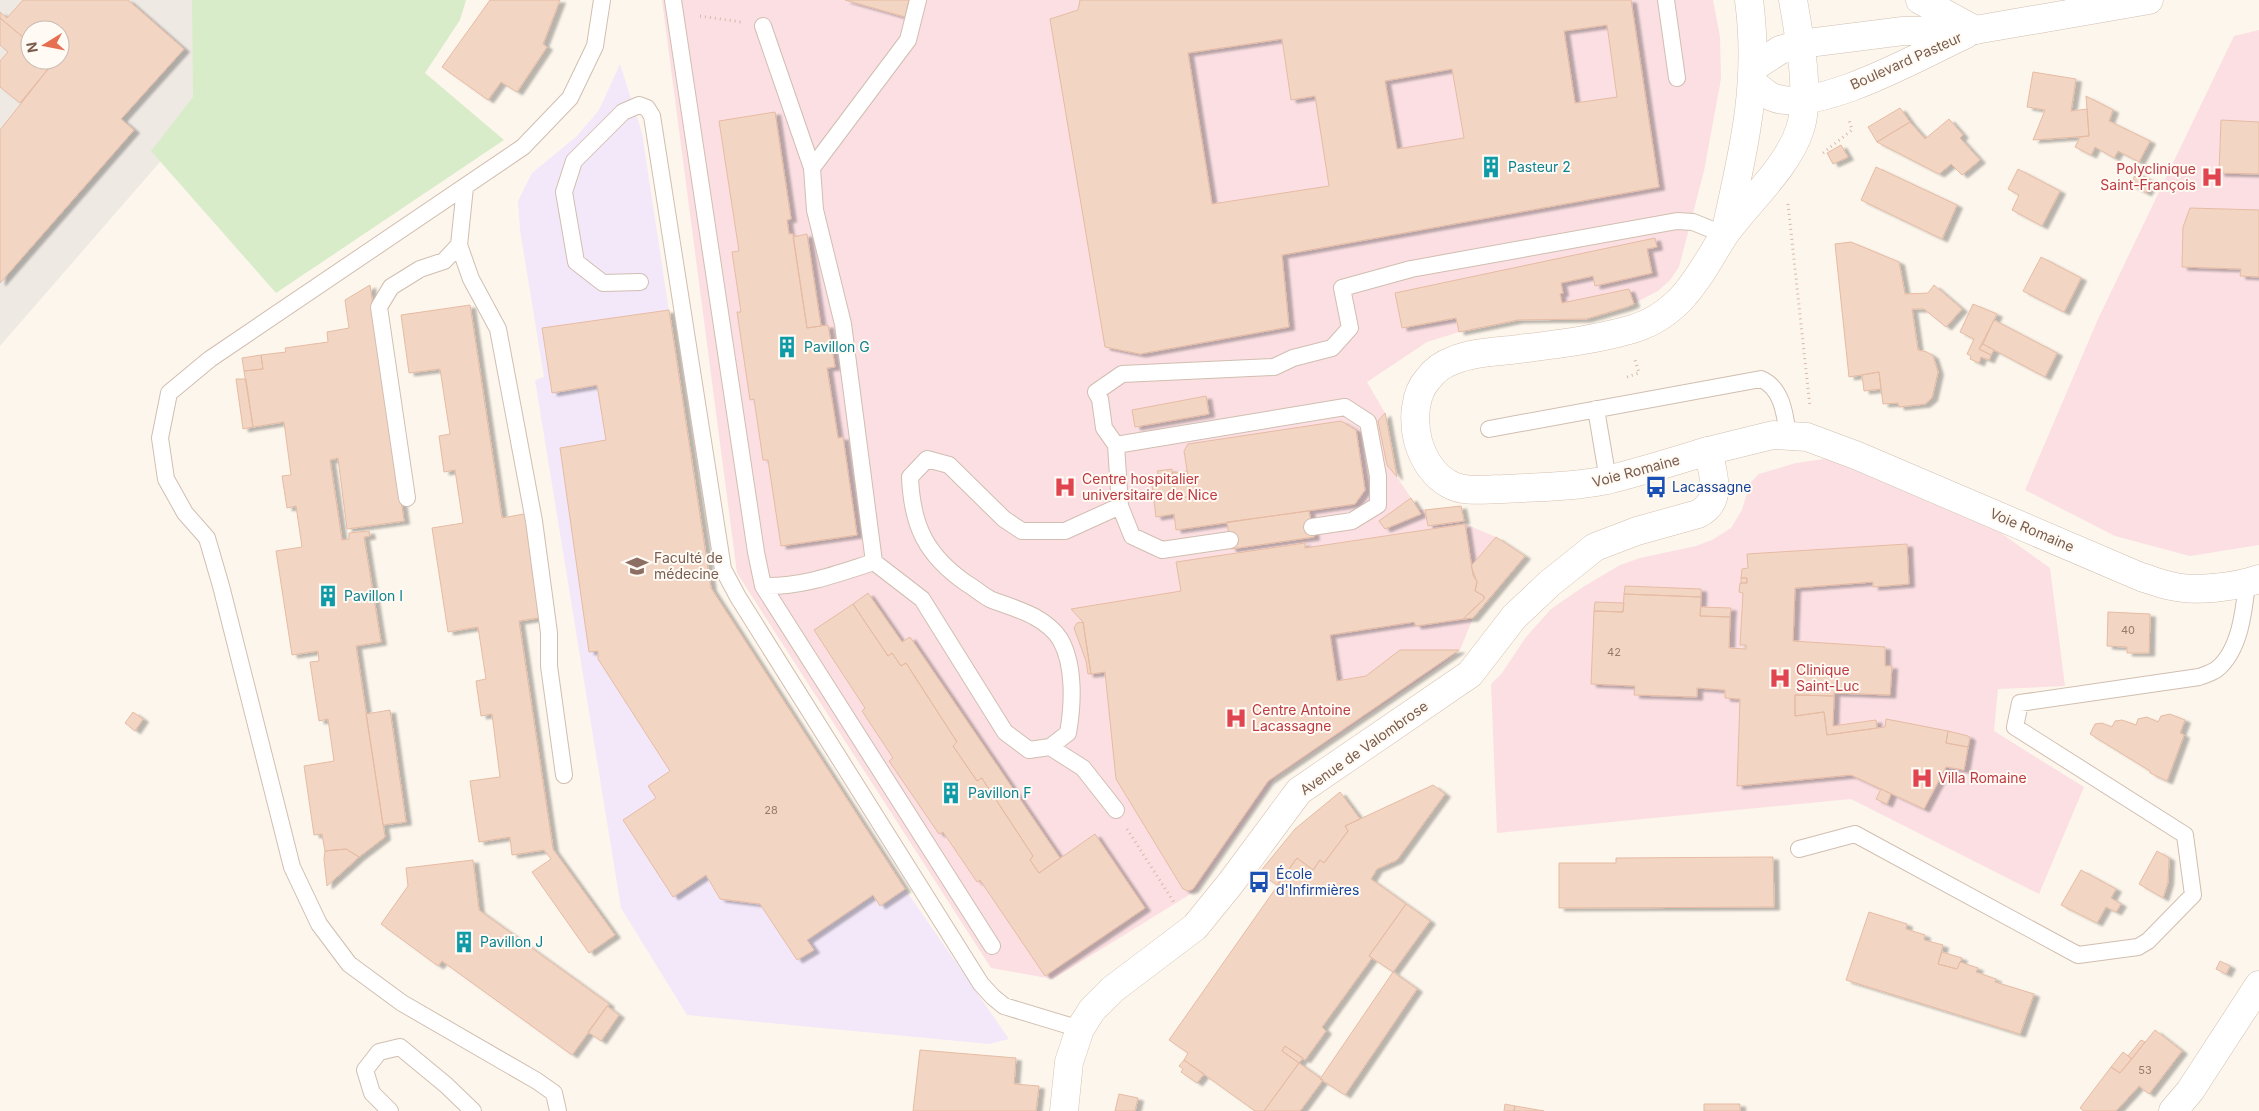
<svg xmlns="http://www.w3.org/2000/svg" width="2259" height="1111" font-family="Inter,sans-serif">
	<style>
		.industrial { fill: #efe9e4; fill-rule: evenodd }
		.education { fill: #f3e8fa }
		.medical { fill: #fbdfe3 }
		.green { fill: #d8ecc9 }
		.building { fill: #f3d5c3; stroke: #e6bba3; fill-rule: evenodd; filter: url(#shadow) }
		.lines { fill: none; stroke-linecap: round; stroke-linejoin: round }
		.service-casing { stroke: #d1beb0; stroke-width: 18 }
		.minor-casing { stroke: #d1beb0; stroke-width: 29 }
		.tertiary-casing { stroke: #d1beb0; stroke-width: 29 }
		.secondary-casing { stroke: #d6c0b0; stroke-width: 29 }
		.path { stroke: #d9b8a5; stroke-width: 3; stroke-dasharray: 1 4; stroke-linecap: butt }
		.service { stroke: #fff; stroke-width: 16 }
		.minor { stroke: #fff; stroke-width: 28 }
		.tertiary { stroke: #fff; stroke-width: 28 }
		.secondary { stroke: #fff; stroke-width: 28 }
		.labels { text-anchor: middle; stroke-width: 4; stroke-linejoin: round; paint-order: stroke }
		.number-label { font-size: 11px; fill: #987a6a }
		.street-label { font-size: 14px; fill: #7a5c4d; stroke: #fffaf3 }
		.culture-label { font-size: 14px; fill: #0d838f; stroke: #fffaf3; text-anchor: start }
		.health-label { font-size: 14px; fill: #be3a42; stroke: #fffaf3; text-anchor: start }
		.transit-label { font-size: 14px; fill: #164399; stroke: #fffaf3; text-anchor: start }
		.education-label { font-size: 14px; fill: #785e54; stroke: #fffaf3; text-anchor: start }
	</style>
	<defs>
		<filter id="shadow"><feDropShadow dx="5.5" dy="3" stdDeviation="1" flood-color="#0004"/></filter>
	</defs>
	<rect width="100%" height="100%" fill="#fdf6ec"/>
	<path class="industrial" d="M0 0H341L213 101 0 346ZM30 30H60V60H30Z"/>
	<path class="education" d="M620 64 642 133 711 588 905 889 1009 1039 989 1044 687 1015 621 908 535 380 544 377 520 230 518 201 532 173 577 136 599 110Z"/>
	<path class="medical" d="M662 0H1713L1720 37 1721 79 1704 171 1679 267 1670 280 1658 291 1627 307 1586 319 1518 320 1459 332 1427 342 1367 382 1385 413 1397 477 1419 510 1461 506 1465 524 1496 537 1525 556 1473 618 1460 650 1436 669 1276 777 1197 890 1053 979 991 968 737 573Z
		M2259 30V545L2190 556 2115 536 2025 490 2098 319 2234 36Z
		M1824 459 1833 461 2001 533 2050 568 2065 686 1998 689 1994 731 2084 787 2039 894 1851 799 1497 833 1491 684 1502 673 1526 637 1551 609 1583 587 1620 565 1640 558 1696 546 1712 540 1731 528 1742 510 1750 483 1759 474 1796 463Z"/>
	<path class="green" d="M192 0H466L460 20 425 73 504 140 276 293 151 151 193 97Z"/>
	<path class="building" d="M23 0H128L184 49 121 119 134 130 0 283V130L53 63 50 60H60V30H30V43L0 18V12L7 18Z
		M490 0H560L543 44 547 47 517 92 501 82 488 100 442 67Z
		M845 0H909L905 17Z
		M1080 0H1631L1659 187 1282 255 1289 327 1140 354 1105 347 1050 19 1078 10ZM1607 25 1617 97 1575 103 1564 31ZM1282 39 1291 100 1315 96 1329 186 1212 204 1188 53ZM1452 69 1464 138 1397 149 1385 81Z
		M0 18 30 43V60H50L53 63 20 103 0 87V61L8 52 0 45Z
		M2033 72 2076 79 2071 111 2087 109 2089 136 2033 140 2045 110 2027 107Z
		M2086 96 2113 110 2109 121 2150 141 2139 162 2118 151 2114 158 2095 147 2091 155 2075 147 2080 137 2089 136Z
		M1900 108 1910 122 1877 142 1868 127Z
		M775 112 791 219 787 220 789 234H793L807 328 828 325 835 367 827 368 838 438 843 437 857 535 781 546 768 460H763L754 399 750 400 737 312H741L732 252 739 251 719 121Z
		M1949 119 1963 135 1960 138 1980 160 1962 175 1951 164 1939 174 1877 142 1910 122 1925 139Z
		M2221 120 2259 122V174L2219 173Z
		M1841 145 1848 157 1833 164 1827 153Z
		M1876 167 1957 205 1942 239 1861 200Z
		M2018 169 2060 191 2042 226 2012 210 2019 195 2008 189Z
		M2136 172 2153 181 2146 193 2131 185Z
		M2190 208 2259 210V277L2240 276 2241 269 2182 267 2183 227Z
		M807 234 821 326 807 328 793 237Z
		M1655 238 1657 247 1647 249 1652 273 1595 286 1593 276 1561 283 1563 293 1560 294 1562 303 1629 289 1634 304 1627 307 1586 319 1518 320 1459 332 1456 318 1402 328 1395 293Z
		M1851 242 1899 262 1905 294 1928 293 1934 285 1962 309 1946 327 1924 309H1912L1918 350 1927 352 1933 356 1938 372 1932 398 1925 404 1899 407 1898 403 1883 404 1879 372 1849 377 1835 244Z
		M2041 257 2081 278 2064 312 2023 291Z
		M370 285 404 521 347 529 338 458 330 460 342 540 349 539V533L369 531 370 536 364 537 381 642 356 646 385 837 359 857 346 849 325 851 322 834 314 835 304 766 334 761 328 719 319 721 310 662 319 661 318 651 292 655 276 551 302 547 296 506 287 508 282 476 291 475 284 422 253 427 244 371 263 369 261 355 286 352 285 348 328 342 327 332 349 328 345 300Z
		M1973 304 1997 314 1979 349 1991 355 1989 360 1981 357 1979 363 1970 359 1971 356 1967 354 1974 339 1960 332Z
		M470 305 502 518 529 513 545 617 519 621 553 849 615 935 589 953 532 872 551 859 544 850 512 855 510 837 479 842 470 781 500 777 492 714 481 716 476 681 486 679 478 627 448 632 432 528 463 523 455 470 444 472 439 436 450 434 440 369 409 373 401 315Z
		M669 310 711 588 905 889 880 906 873 895 807 940 814 950 797 960 760 904 720 899 706 875 673 897 623 820 656 798 648 786 670 771 598 659V651L589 652 560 448 606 440 597 385 552 393 542 328Z
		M1994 320 2057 353 2045 377 1983 344Z
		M1983 344 1994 350 1991 355 1979 349Z
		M261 355 263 369 244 371 242 358Z
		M1879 372 1881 389 1864 391 1862 375Z
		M236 379H246L253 427 243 429Z
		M1206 396 1209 414 1135 427 1132 410Z
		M1385 413 1386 417 1397 477 1387 465 1378 421Z
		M1341 421 1356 430 1365 490 1355 504 1176 530 1174 514 1156 517 1151 478 1159 476 1157 471 1172 469 1176 499 1191 496 1184 451 1188 444Z
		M1187 471 1191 496 1176 499 1172 473Z
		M1411 498 1421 514 1385 529 1379 521Z
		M1461 506 1464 521 1428 526 1425 510Z
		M1309 511 1314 537 1231 549 1227 522Z
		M1465 524 1473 575 1477 582 1475 591 1484 596V599L1463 619 1416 626 1414 622 1330 635 1337 681 1366 676 1400 650H1459L1268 781 1193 889 1188 891 1183 889 1116 779 1105 672 1091 674 1083 622 1071 609 1181 591 1176 562 1305 543V548Z
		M1496 537 1525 556 1473 618 1463 619 1484 599V596L1475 591 1477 582 1471 566Z
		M1907 544 1909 584 1873 587V582L1795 588 1793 641 1885 647V666H1892L1890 695 1834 693V696L1795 695V716L1824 712 1827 735 1885 727 1886 719 1948 731 1946 743 1968 747 1964 770 1946 767 1924 809 1851 775 1737 786 1740 699 1725 698V690L1697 688V697L1634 695 1635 686 1591 684 1594 611 1623 612 1624 594 1701 597 1700 616 1730 617 1729 648 1746 649V645H1740L1743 593 1739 592 1740 583H1747V578H1741L1742 569 1748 568 1747 554Z
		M1741 578H1747V583H1741Z
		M1625 586 1701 589V597L1624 594Z
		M868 593 902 642 910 637 1060 858 1039 873 1030 860 1033 856 985 783 982 778 977 781 953 746 957 742 906 663 901 666 892 653 888 656 853 604Z
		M1595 602 1624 603 1623 612 1594 611Z
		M853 604 888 656 892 653 901 666 906 663 957 742 953 746 977 781 982 778 985 783 1033 856 1030 860 1039 873 1095 834 1145 908 1045 976 980 880 977 882 943 832 939 834 889 761 893 758 862 711 865 708 814 630Z
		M1701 607 1731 608 1730 617 1700 616Z
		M2108 612 2150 614 2149 653H2127V647L2107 646Z
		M1083 622 1091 674H1088L1086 661 1074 628 1077 623Z
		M1795 695 1834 696 1833 726 1876 720 1877 728 1827 735 1824 712 1795 716Z
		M390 710 406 822 383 825 366 714Z
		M133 712 143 719 135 731 125 723Z
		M2170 714 2185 720 2180 733 2184 735 2167 781 2150 773V771L2090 734 2095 724 2102 723 2112 727 2115 721 2122 720 2136 725 2138 719 2147 717 2158 722 2161 716Z
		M1948 731 1968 736 1970 738 1968 747 1946 743Z
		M1433 785 1445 794 1397 860 1377 869 1371 879 1406 904 1369 956 1372 958 1322 1027 1326 1031 1305 1060 1285 1046 1282 1051 1299 1063 1264 1111H1255L1184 1060 1188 1053 1169 1040 1297 858 1313 870 1320 860 1324 863 1348 831 1345 826Z
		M1881 789 1891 794 1887 804 1876 799Z
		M1340 792 1360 819 1345 826 1348 831 1324 863 1320 860 1313 870 1297 858 1277 885 1259 873 1295 829Z
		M346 849 359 857 327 886 324 859 325 851Z
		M2157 851 2169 858 2168 882 2163 898 2139 884Z
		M1773 857 1774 907 1559 908V863H1616V858Z
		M473 860 479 910 609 1004 572 1055 442 961 438 966 381 924 408 886 406 868Z
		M2081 870 2116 889 2111 898 2121 904 2116 912 2106 907 2097 923 2061 905Z
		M1406 904 1430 921 1393 972 1369 956Z
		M1869 912 1907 924 1906 929 1925 935 1924 940 1943 945 1938 964 1957 969 1960 962 1978 968 1976 972 1996 979 1995 982 2034 994 2020 1034 1846 980Z
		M1942 952 1962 958 1957 969 1938 964Z
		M2220 961 2230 966 2226 974 2216 969Z
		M1393 972 1417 989 1345 1095 1320 1079Z
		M607 1006 619 1015 601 1041 588 1032Z
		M2155 1030 2182 1051 2149 1094 2139 1086 2116 1111H2084L2080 1108 2111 1067 2120 1073Z
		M2141 1040 2145 1042 2132 1059 2128 1056Z
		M1285 1046 1303 1058 1299 1063 1282 1051Z
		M920 1050 1016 1058 1014 1084 1039 1086 1036 1111H913Z
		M2123 1052 2132 1059 2120 1073 2111 1067Z
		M1184 1060 1204 1074 1197 1083 1181 1072 1183 1069 1179 1066Z
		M1299 1063 1323 1080 1300 1111H1264Z
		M1119 1094 1138 1098 1135 1111H1115Z
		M1505 1104 1515 1106 1514 1111H1504Z
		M1704 1104H1740V1111H1704Z
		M1515 1106 1544 1111H1514Z"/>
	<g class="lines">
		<g class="service-casing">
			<path id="service" d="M673 0 756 552 763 586C803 587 836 574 874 562L922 599 1005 732 1029 750 1050 747 1068 733C1073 705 1075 665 1060 639 1045 616 1016 609 992 600 983 596 975 588 966 583 926 555 912 526 910 477L927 459 949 465 1004 519 1022 531H1065L1120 506 1116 445 1104 428 1100 399 1096 392 1122 374 1274 367 1293 358 1332 348 1350 328 1342 288 1411 269 1677 221 1693 222 1725 235
				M1666 0 1677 78
				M763 26 812 168
				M459 245 471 279 498 329 534 521 549 633V666L564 775
				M640 282 603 283 576 262 564 192 574 161 623 112 639 105 647 108 652 116 723 569 738 597 981 984 993 997 1004 1006 1080 1029
				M1596 409 1608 480
				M1489 429 1761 379C1782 388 1785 414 1788 435
				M1116 445 1345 407 1368 422 1378 476V505L1352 521 1312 527
				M407 498 379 307 391 287 420 269 444 261 459 245 465 187
				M1120 506 1132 536 1162 550 1230 540
				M874 562 843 324 815 210 812 168 908 40 918 0
				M763 586 992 946
				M1050 747 1083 768 1116 810
				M1799 849 1855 834 2078 955 2138 947 2148 941 2193 895 2185 835 2015 727 2020 703 2199 677C2204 675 2212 673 2217 669 2240 650 2244 611 2247 583
				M390 1111 372 1093 365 1070 379 1052 400 1047 446 1085 473 1111
				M558 1111 554 1093 537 1081 402 1003 349 964 319 924 292 867 221 586 207 538 185 513 166 479 160 438 169 393 210 359 523 147 570 98 595 46 602 0"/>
		</g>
		<g class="minor-casing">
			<path id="minor" d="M1920 0 1975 30
				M1708 451 1773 435 1807 437 1858 456 2141 577C2151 580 2161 584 2171 586 2195 592 2236 587 2259 579
				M2173 1111 2190 1091 2259 985"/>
		</g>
		<g class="tertiary-casing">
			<path id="tertiary" d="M1754 67 1780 50 1800 44 1903 31 1975 30 2149 0
				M1753 83C1759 88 1765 94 1772 97 1815 116 1925 53 1966 34"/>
		</g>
		<g class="secondary-casing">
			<path id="secondary" d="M1726 229C1744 149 1760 83 1749 0
				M1064 1111 1069 1062 1080 1029 1092 1010 1113 989 1195 927 1230 884 1299 791 1470 674 1514 617 1550 583 1595 547 1637 531 1698 514C1724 501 1713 474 1708 451 1675 461 1641 472 1607 480 1573 487 1538 487 1503 489 1485 489 1465 493 1449 484 1433 475 1423 458 1418 441 1413 421 1414 394 1428 379 1434 371 1443 364 1452 361 1470 353 1491 352 1511 350 1550 345 1590 341 1629 330 1648 325 1666 314 1680 300 1699 280 1710 257 1725 234 1748 202 1788 167 1800 129 1811 96 1799 35 1793 0"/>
		</g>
		<path class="path" d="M700 16 741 22
			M1823 153 1852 130 1849 120
			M1788 204 1810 407
			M1627 377 1639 373 1635 360
			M1127 829 1175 904"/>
		<use href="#service" class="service"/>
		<use href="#minor" class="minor"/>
		<use href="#tertiary" class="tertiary"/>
		<use href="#secondary" class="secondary"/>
	</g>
	<defs>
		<g id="building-bare" transform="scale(1.725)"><path d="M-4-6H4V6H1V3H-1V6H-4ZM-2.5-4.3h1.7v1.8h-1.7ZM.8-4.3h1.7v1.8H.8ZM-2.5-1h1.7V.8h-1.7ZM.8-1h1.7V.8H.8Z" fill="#0f9aa8" stroke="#fffaf3" stroke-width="2.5" paint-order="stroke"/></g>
		<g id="hospital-bare" transform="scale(1.725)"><path d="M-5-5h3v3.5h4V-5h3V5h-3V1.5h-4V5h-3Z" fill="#e0444e" stroke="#fffaf3" stroke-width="2.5" paint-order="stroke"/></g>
		<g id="bus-bare" transform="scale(1.725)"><path d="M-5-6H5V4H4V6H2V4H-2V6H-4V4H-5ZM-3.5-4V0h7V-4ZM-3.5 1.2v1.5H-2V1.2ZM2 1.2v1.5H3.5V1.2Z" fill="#1a4fb4" stroke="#fffaf3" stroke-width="2.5" paint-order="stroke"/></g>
		<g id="university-bare" transform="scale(1.725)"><path d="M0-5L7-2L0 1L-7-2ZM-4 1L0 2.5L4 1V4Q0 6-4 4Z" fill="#8d6e63" stroke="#fffaf3" stroke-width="2.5" paint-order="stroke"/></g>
	</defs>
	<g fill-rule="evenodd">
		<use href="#building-bare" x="1491" y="167"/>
		<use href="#hospital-bare" x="2212" y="177"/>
		<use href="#building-bare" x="787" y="347"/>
		<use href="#hospital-bare" x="1065" y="487"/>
		<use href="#bus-bare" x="1656" y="487"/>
		<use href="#university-bare" x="637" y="566"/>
		<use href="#building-bare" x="328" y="596"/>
		<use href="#hospital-bare" x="1780" y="678"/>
		<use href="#hospital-bare" x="1236" y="718"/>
		<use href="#hospital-bare" x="1922" y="778"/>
		<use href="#building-bare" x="951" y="793"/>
		<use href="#bus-bare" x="1259" y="882"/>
		<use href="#building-bare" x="464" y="942"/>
	</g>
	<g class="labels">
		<g class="number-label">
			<text x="2128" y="634">40</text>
			<text x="1614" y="656">42</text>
			<text x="771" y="814">28</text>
			<text x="2145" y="1074">53</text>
		</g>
		<g class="street-label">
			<text transform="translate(1906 61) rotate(-24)" y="5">Boulevard Pasteur</text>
			<text transform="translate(1636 471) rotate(-15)" y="5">Voie Romaine</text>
			<text transform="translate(2032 530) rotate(23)" y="5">Voie Romaine</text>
			<text transform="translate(1364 748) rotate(-35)" y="5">Avenue de Valombrose</text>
		</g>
		<g class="culture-label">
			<text x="1508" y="172">Pasteur 2</text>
			<text x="804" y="352">Pavillon G</text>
			<text x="344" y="601">Pavillon I</text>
			<text x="968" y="798">Pavillon F</text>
			<text x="480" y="947">Pavillon J</text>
		</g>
		<g class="health-label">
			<text x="2196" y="174" text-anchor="end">Polyclinique<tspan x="2196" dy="16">Saint-François</tspan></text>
			<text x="1082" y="484">Centre hospitalier<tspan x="1082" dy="16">universitaire de Nice</tspan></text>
			<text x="1796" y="675">Clinique<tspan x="1796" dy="16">Saint-Luc</tspan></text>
			<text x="1252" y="715">Centre Antoine<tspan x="1252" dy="16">Lacassagne</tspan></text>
			<text x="1938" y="783">Villa Romaine</text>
		</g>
		<g class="transit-label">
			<text x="1672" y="492">Lacassagne</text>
			<text x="1276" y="879">École<tspan x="1276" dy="16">d'Infirmières</tspan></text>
		</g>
		<g class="education-label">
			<text x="654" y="563">Faculté de<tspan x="654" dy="16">médecine</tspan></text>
		</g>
	</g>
	<g transform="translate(45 45) rotate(260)"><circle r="24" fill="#fffaf3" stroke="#cabbb1"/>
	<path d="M0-4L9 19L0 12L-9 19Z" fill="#e76f51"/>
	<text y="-8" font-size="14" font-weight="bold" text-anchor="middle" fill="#7a5c4d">N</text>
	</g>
</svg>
